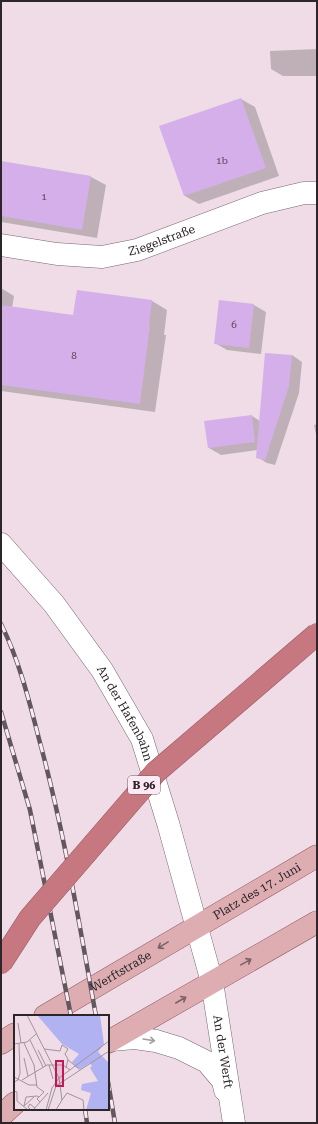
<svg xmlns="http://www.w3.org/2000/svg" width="318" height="1124" font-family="'Roboto Serif',serif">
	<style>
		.shadow { fill: #0003 }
		.building { fill: #d5afe9 }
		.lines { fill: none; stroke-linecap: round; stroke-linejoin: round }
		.minor-casing { stroke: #77666f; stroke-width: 23 }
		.major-casing { stroke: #915a61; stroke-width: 23 }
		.minor { stroke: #fff; stroke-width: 22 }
		.major { stroke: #ddadb2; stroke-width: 22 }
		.rail-casing { stroke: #62575d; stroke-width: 4.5 }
		.rail { stroke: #fde9f4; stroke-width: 3; stroke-dasharray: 9; stroke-linecap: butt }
		.highway-bridge-casing { stroke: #915a61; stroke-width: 23; stroke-linecap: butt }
		.highway-bridge { stroke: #c7777f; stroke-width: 22 }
		.oneway { stroke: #7c6267 }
		.oneway2 { stroke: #a09d9f }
		.labels { text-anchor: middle; stroke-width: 3; stroke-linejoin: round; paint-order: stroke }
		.number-label { font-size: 10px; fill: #564859 }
		.shield { fill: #fde9f4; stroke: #6b6066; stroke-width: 1 }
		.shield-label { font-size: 11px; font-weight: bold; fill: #2c2529 }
		.street-label { font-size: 12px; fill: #2c2529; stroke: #fde9f4 }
		.inset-river { fill: none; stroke: #b1b2f1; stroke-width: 2 }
		.inset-road { fill: none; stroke: #a1939a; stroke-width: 1 }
		.view { fill: #c2185b; fill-opacity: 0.15; stroke: #c2185b; stroke-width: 2 }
		.inset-edge { fill: none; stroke: #2c2529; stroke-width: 2 }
	</style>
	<rect width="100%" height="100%" fill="#efdce6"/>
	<path class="shadow" d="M317 49V76H283L271 69 270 51Z
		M241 99 255 107 279 176 199 204 185 196 161 126Z
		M1 162 91 177 106 185 97 238 1 222Z
		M1 288 14 296 12 308 74 316 78 291 152 301 167 310 164 335H166L155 412 1 391Z
		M254 305 266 312 261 354 227 350 215 343Z
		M292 355 302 362 299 393 275 465 267 463 257 457V450L221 455 209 448 252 416 260 421Z
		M317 424V439L314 425Z"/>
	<path class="building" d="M241 98 266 168 184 196 159 126Z
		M1 161 91 176 82 230 1 216Z
		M77 290 152 300 149 325H150L140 404 1 385V305L73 315Z
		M219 300 254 304 249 348 214 344Z
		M265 353 292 355 289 386 265 460 256 458Z
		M252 415 255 442 208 448 204 421Z"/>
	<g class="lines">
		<g class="minor-casing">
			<g id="minor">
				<path id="s1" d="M1 245 57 254 102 257 137 250 262 203 304 193H317"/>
				<path id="s2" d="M1 544 54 604 102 670 142 739 168 823 212 982 234 1123"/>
				<path d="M111 1040 135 1038 156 1041 179 1048 207 1062 223 1081 225 1090"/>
			</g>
		</g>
		<g class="major-casing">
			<g id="major">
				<path id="s3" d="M45 1016 317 856"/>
				<path d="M108 1042 317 922"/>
				<path d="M1 1043 15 1034"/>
				<path d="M1 1116 15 1103"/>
			</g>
		</g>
		<use href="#minor" class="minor"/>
		<use href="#major" class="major"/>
		<g class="rail-casing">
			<path id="rail" d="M1 624C19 660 29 700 39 739 64 830 79 923 96 1016
				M1 712 30 810 71 1016
				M108 1082 115 1123
				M85 1109 87 1123"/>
		</g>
		<use href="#rail" class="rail"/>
		<g class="highway-bridge-casing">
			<path id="highway-bridge" d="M1 963 30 918 156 772 317 634"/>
		</g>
		<use href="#highway-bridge" class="highway-bridge"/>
	</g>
	<defs><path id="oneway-shaft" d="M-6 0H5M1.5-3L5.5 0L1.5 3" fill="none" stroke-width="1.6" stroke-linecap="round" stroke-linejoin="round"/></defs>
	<g class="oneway">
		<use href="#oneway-shaft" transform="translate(163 945) rotate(149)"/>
		<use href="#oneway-shaft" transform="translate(246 962) rotate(-29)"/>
		<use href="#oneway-shaft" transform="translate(181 1000) rotate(-30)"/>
	</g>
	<use class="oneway2" href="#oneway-shaft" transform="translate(149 1040) rotate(9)"/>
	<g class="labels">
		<g class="number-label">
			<text x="222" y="164">1b</text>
			<text x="44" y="200">1</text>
			<text x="234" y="328">6</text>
			<text x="74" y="359">8</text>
		</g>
		<rect class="shield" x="128" y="776" width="32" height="18" rx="3"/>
		<g class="shield-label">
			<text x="144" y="789">B 96</text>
		</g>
		<g class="street-label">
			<text dy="4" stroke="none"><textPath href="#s1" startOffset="164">Ziegelstraße</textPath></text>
			<text dy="4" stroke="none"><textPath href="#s2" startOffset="211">An der Hafenbahn</textPath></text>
			<text dy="4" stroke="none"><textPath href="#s3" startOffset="246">Platz des 17. Juni</textPath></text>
			<text dy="4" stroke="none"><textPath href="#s3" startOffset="88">Werftstraße</textPath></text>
			<text dy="4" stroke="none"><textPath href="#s2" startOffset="565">An der Werft</textPath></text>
		</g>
	</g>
	<g transform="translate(14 1015)">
		<rect width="95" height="95" fill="#efdce6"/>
		<path d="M23 0H86L90 29 84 37 95 48V95H72L77 78 67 75 68 69 84 66 76 53 78 51 76 48 65 55 58 47 65 39 48 29Z" fill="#b1b2f1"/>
		<path class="inset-river" d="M27 0 79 34M87 45 95 58"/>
		<path class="inset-road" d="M13 0 45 63 48 85 42 95M4 8 7 28M16 25 29 52M10 28 20 50 23 72 30 77 23 84 26 87M0 29 13 27 22 19M30 34 46 36 48 30 54 34 51 39 54 44 52 53M24 35 32 51M10 43 14 61M54 45 64 53M35 50 39 64M0 62 15 70H23M8 65 33 50H49L56 55M0 67 4 65 6 58 5 29M0 76 3 77V86L14 95M20 82 10 91 12 82 23 81 25 82M48 85 53 78 69 85 70 95M16 94 14 92 16 89 21 93M19 95 34 78M32 95 38 73 45 63 95 26M34 95 42 71 95 36"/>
		<path class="view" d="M42 46H49V71H42Z"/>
		<rect width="95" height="95" class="inset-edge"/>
	</g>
	<rect width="318" height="1124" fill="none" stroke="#2c2529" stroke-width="4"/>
</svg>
